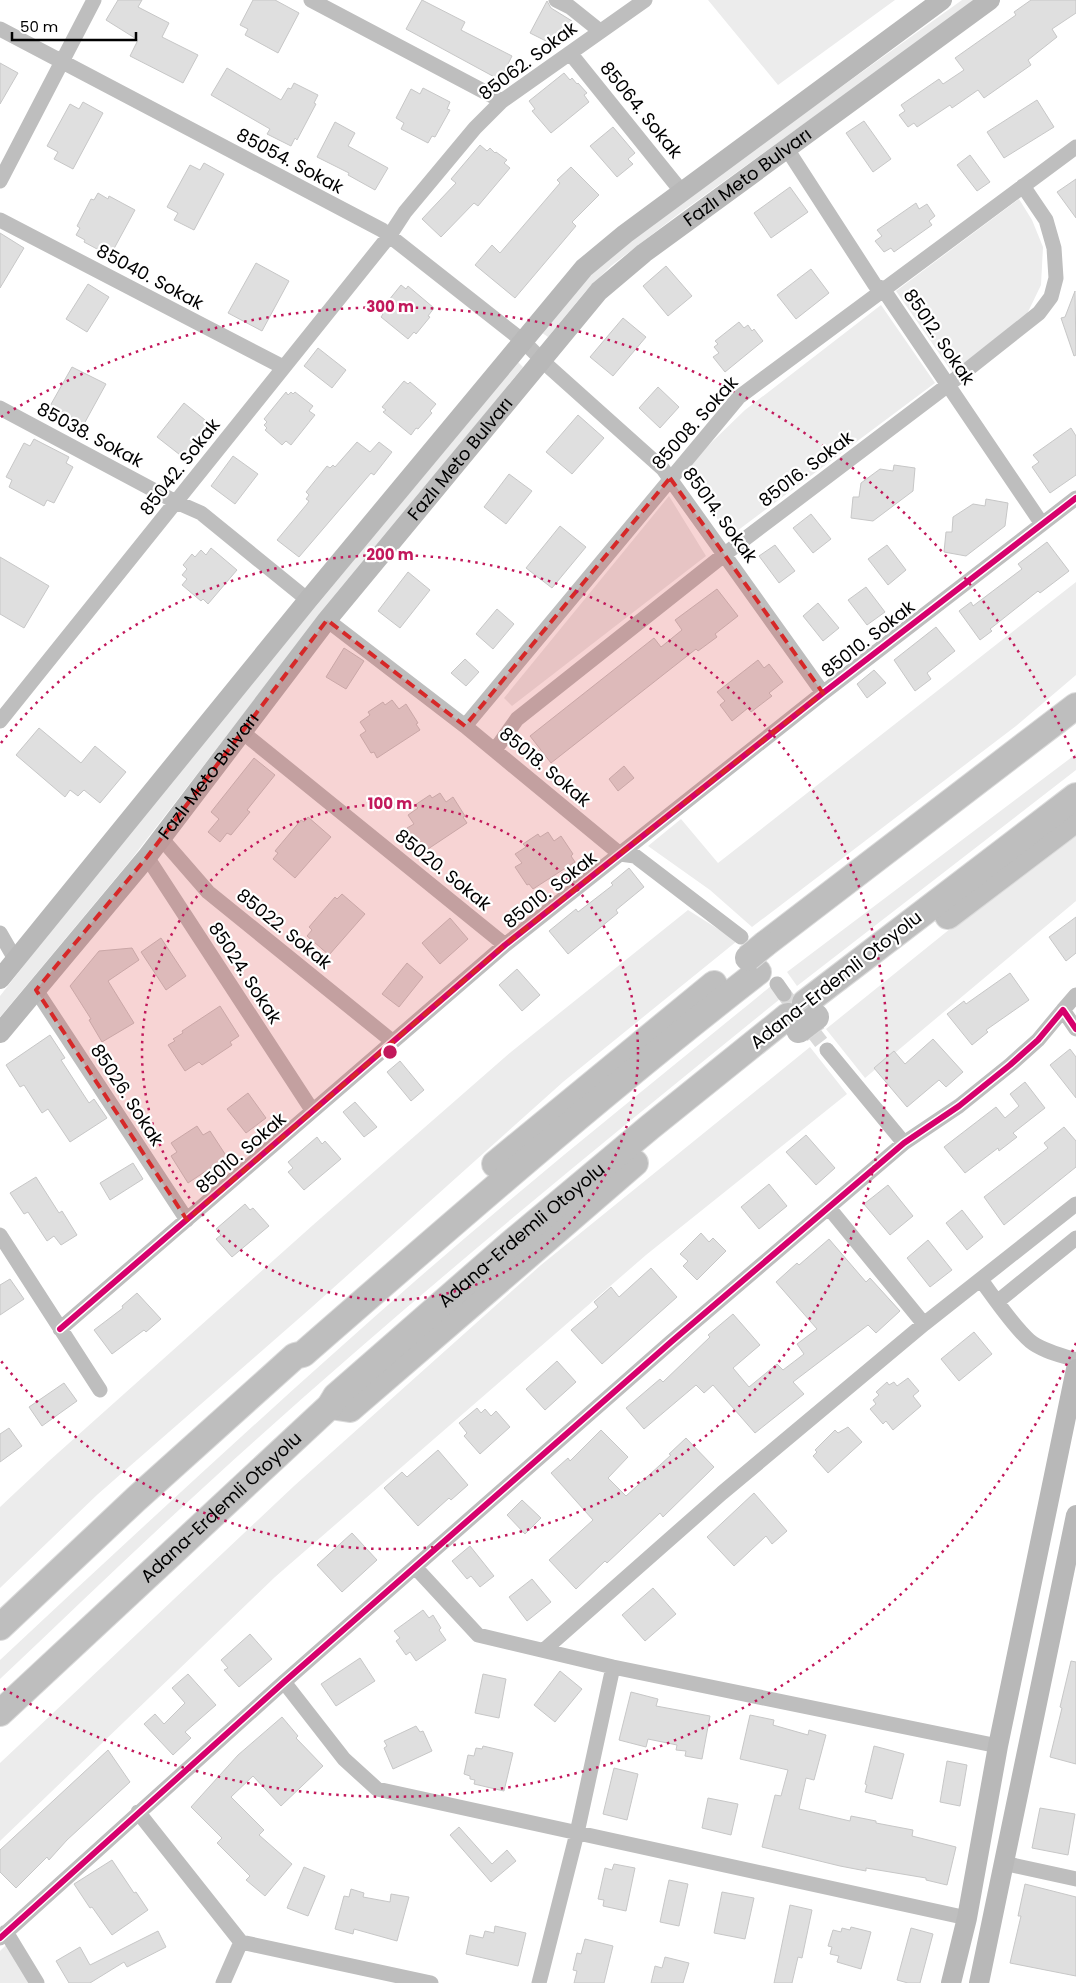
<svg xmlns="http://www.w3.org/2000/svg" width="1076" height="1983" font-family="Poppins,sans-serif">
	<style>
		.green { fill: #ececec }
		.building { fill: #dfdfdf; stroke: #c7c7c7 }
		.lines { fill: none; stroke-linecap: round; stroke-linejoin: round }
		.street-tunnel { stroke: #d9d9d9; stroke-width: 15; stroke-dasharray: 15 8; stroke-linecap: butt }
		.highway-casing { stroke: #dbdbdb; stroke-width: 28 }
		.street { stroke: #bebebe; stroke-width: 15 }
		.secondary { stroke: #b8b8b8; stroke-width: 20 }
		.highway { stroke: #bebebe; stroke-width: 26 }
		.highway-bridge-casing { stroke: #dbdbdb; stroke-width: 28; stroke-linecap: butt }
		.highway-bridge { stroke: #bebebe; stroke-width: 26 }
		.cycleway-casing { stroke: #fff; stroke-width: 9 }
		.cycleway { stroke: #d6006c; stroke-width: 6 }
		.marked { fill: #d62828; fill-opacity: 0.2; stroke: #d62828; stroke-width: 4; stroke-dasharray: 10 6; stroke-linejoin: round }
		.ring { fill: none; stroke: #c2185b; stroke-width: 2.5; stroke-dasharray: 2.5 5 }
		.labels { text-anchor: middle; stroke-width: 4.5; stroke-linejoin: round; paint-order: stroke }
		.street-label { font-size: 18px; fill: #000; stroke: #fff }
		.centre { fill: #c2185b; stroke: #fff; stroke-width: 2.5 }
		.ring-label { font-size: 15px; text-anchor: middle; font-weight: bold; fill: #c2185b; stroke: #fff; stroke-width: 4.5; stroke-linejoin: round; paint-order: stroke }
	</style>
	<rect width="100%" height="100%" fill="#fff"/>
	<path class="green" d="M708 0H895L778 85Z
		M962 0H976L680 213 611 266 585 292 548 337 541 332 578 287 606 260 791 123Z
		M1019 199 1032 220 1043 247 1041 285 1027 314 952 372 896 291Z
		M881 305 935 383 729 537 685 468 745 410Z
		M518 362 523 367 305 634 130 861 0 1017V996L114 850Z
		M669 496 706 556 512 706 504 698Z
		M1076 582V675L1016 726 752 927 710 890 648 846 681 819 718 863Z
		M1076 754V770L797 986 787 972Z
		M1076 835V901L865 1078 826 1029 971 912Z
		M688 910 737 941 563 1082 312 1307 98 1494 0 1588V1507L49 1461 313 1225 511 1052Z
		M771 986 780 999C588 1154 398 1310 216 1476 143 1542 72 1611 0 1679V1660C137 1532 274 1405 414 1282 531 1180 651 1084 771 986Z
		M810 1047 847 1094 646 1255 275 1577 0 1841V1763L294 1486 541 1265Z
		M7 1944 29 1983H0V1951Z"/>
	<path class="building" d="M118 0H142L138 7 169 23 162 37 198 55 183 83 130 56 138 40 106 20Z
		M253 0H275L299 13 278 53 245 35 248 29 240 25Z
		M422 0 465 22 461 30 512 56 500 80 406 29Z
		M1031 0H1076V13L1052 29 1057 37 1028 60 1031 65 984 98 978 90 952 108 950 105 917 127 914 123 908 127 899 115 905 111 901 105 939 79 943 84 964 70 955 58 1016 15 1014 12Z
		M547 1 551 8 572 21 570 25 548 42 530 33Z
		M0 63 18 73 0 104Z
		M227 68 281 100 288 88 291 89 294 83 318 95 314 103 316 104 297 140 295 138 291 146 267 134 270 129 211 95Z
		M564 73 570 80 572 78 577 84 578 83 587 93 584 95 589 102 551 133 532 111 535 109 529 101Z
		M423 88 450 102 447 109 450 110 435 137 432 136 428 143 401 129 404 123 396 118 411 89 420 94Z
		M1037 100 1054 127 1004 158 987 132Z
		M83 102 103 113 73 169 54 159 58 152 47 146 70 104 79 109Z
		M864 121 891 159 873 172 846 133Z
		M335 122 355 133 348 146 388 168 375 190 348 175 349 173 317 157Z
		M613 127 635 153 628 159 633 164 617 177 590 146Z
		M480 145 487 151 490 148 495 153 496 152 507 160 504 163 510 168 478 206 474 203 441 237 422 219 456 183 451 179Z
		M970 155 990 182 977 191 957 165Z
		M204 163 224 174 194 230 174 220 178 213 167 207 190 165 200 170Z
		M571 167 599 195 572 222 576 226 515 298 475 265 492 245 500 253 560 183 557 180Z
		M1076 179V218L1057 192Z
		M790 187 808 212 771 238 754 213Z
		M98 193 108 199 109 196 135 210 110 256 84 242 85 240 76 235 80 228 77 226 91 199 94 200Z
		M916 203 919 209 927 204 935 216 929 221 932 225 894 252 891 248 884 252 875 241 882 236 877 230Z
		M0 233 24 248 0 288Z
		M256 263 289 281 262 331 228 313Z
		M666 266 692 296 668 316 643 286Z
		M811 269 829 293 796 319 777 295Z
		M88 284 109 297 87 332 66 319Z
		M401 285 406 289 408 286 434 308 428 316 430 317 416 334 414 332 408 339 381 317 383 314 380 311Z
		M1075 291 1076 355 1074 356 1061 318 1065 317Z
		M623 318 646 337 613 376 590 357Z
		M739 322 744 328 748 325 752 331 754 329 763 341 725 372 713 357 719 353 714 347 718 344 715 341Z
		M318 348 346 370 332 388 304 366Z
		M72 367 106 384 84 424 50 406Z
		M404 381 408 384 410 382 436 404 430 411 432 413 418 429 416 428 411 435 383 412 386 410 382 407Z
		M658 387 679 407 660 428 639 408Z
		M286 392 288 395 291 392 293 394 295 392 313 406 309 411 315 415 291 445 286 441 282 445 265 430 267 428 264 425 267 422 264 419Z
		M184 403 210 424 184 458 157 437Z
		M578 415 604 438 572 474 546 452Z
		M1071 428 1076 436V475L1050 493 1032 467 1039 462 1033 455Z
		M34 439 69 457 66 463 73 467 54 503 47 500 44 506 9 487 12 480 6 477 24 443 30 446Z
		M357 442 370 452 379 442 392 452 374 475 371 473 299 557 277 540 307 504 309 501 306 499 309 495 306 492 327 466 330 468 333 465 335 467Z
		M233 456 258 474 235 504 211 486Z
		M894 465 915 468 913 491 873 521 851 518 853 497H859L861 483 880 469 893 471Z
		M509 474 532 491 506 524 484 507Z
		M986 499 1008 503 1005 526 966 556 944 552 946 532H952L953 517 973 504 985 506Z
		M811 514 831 539 813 553 793 528Z
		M560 526 586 547 552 588 526 568Z
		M1047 542 1069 571 1040 593 1038 591 990 629 992 631 980 640 959 611 971 602 973 606 1022 569 1018 564Z
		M775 545 795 571 779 583 759 556Z
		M887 545 906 570 888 585 868 559Z
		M211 548 237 570 208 604 203 599 201 601 182 585 187 579 182 575 187 569 183 565 192 554 195 557 201 550 206 555Z
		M0 557 49 586 24 628 0 614Z
		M408 572 430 590 400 628 378 611Z
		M866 587 885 612 867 625 848 600Z
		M717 589 738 616 715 634 717 637 698 651 696 649 551 763 530 736 654 638 661 647 682 630 675 620Z
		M818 603 839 628 823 641 803 616Z
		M497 609 514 624 493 649 476 634Z
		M936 627 955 651 927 673 931 679 915 691 894 660Z
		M344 648 364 661 346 689 326 677Z
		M465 659 479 672 466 686 451 673Z
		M758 660 764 668 769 664 783 682 769 693 772 696 751 712 748 708 732 721 720 705 725 701 717 692Z
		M874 670 886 683 867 698 857 684Z
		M392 700 399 709 406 704 418 723 416 724 420 730 377 758 374 752 371 753 360 735 366 731 360 722 370 715 368 712 383 702 385 705Z
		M39 728 81 763 95 746 126 772 100 803 84 790 78 796 70 790 65 797 16 755Z
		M254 758 275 775 247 810 250 812 231 835 227 833 220 842 208 832 219 819 211 812Z
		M624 766 634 778 618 791 609 779Z
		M440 793 446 802 453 797 465 816 463 817 467 823 425 851 421 845 419 846 407 828 414 824 408 815 418 808 415 805 430 795 432 798Z
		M308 817 331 837 295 878 273 859 278 853 275 851 301 820 304 822Z
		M548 832 554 841 561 836 573 854 571 856 575 862 533 889 529 884 527 885 515 867 522 863 515 854 526 847 523 844 538 834 540 837Z
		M629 868 644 887 616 910 618 913 568 954 549 931 576 909 578 912 613 885 611 883Z
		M342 894 365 914 329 955 307 936 312 930 309 927 335 897 337 899Z
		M1076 917V953L1066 961 1049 937Z
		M450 918 468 939 440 964 422 943Z
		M161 938 186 976 166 990 141 952Z
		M132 948 139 960 108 981 134 1023 102 1042 89 1020 91 1019 70 986 99 951Z
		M407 963 423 977 399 1007 382 994Z
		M517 969 540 995 522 1011 499 985Z
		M1010 973 1029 1000 986 1030 988 1032 972 1045 947 1014 964 1001 966 1004Z
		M220 1006 239 1036 230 1042 232 1045 202 1065 199 1062 185 1071 168 1045 175 1041 173 1039 183 1033 182 1031Z
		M50 1035 65 1058 61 1060 89 1103 94 1099 107 1118 70 1142 48 1109 42 1113 24 1085 20 1087 6 1065Z
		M933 1039 963 1072 946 1087 939 1080 907 1107 874 1068 894 1051 905 1064Z
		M1070 1049 1076 1057V1098L1050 1065Z
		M400 1061 424 1090 411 1101 387 1072Z
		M1025 1082 1045 1108 1013 1133 1017 1137 999 1151 998 1148 965 1173 944 1147 996 1107 1005 1118 1019 1106 1010 1094Z
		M248 1093 266 1118 246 1133 227 1109Z
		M355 1102 377 1127 364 1137 343 1112Z
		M197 1126 203 1135 210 1131 227 1157 188 1183 171 1156 177 1152 171 1143Z
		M1064 1127 1076 1141V1167L1004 1225 984 1197 1048 1148 1044 1143Z
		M806 1135 835 1168 816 1185 786 1152Z
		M317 1137 322 1144 325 1141 341 1159 304 1190 288 1172 293 1168 288 1162Z
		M133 1163 143 1179 110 1200 100 1183Z
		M36 1177 59 1213 62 1211 77 1235 61 1245 54 1236 47 1241 28 1212 24 1214 10 1193Z
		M769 1184 787 1206 759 1229 741 1207Z
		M888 1185 913 1216 890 1235 864 1204Z
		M245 1204 250 1210 253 1208 269 1226 232 1257 216 1239 221 1235 216 1229Z
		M962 1210 983 1237 967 1250 946 1223Z
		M701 1233 709 1242 713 1238 726 1251 697 1280 683 1266 688 1261 680 1254Z
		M829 1239 866 1282 870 1278 900 1311 876 1333 868 1325 793 1382 804 1394 755 1433 713 1385 704 1393 696 1385 644 1429 626 1408 660 1379 663 1382 710 1337 708 1335 733 1314 760 1345 733 1368 749 1387 777 1364 783 1370 804 1354 797 1344 817 1329 776 1282 797 1263 799 1265Z
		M928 1240 952 1270 930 1287 907 1258Z
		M651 1268 677 1297 602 1364 571 1330 598 1307 594 1302 611 1287 619 1297Z
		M10 1279 24 1299 0 1315V1285Z
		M137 1293 161 1319 146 1332 144 1330 112 1354 94 1330 123 1308 122 1306Z
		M974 1332 992 1354 959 1381 941 1359Z
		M557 1361 576 1382 545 1410 526 1389Z
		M908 1378 919 1391 913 1396 921 1406 893 1430 886 1421 883 1424 870 1409 876 1404 873 1400 879 1395 876 1392 887 1382 889 1385 894 1382 897 1386Z
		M64 1383 77 1401 42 1426 29 1407Z
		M477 1408 481 1413 485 1409 491 1416 496 1411 510 1427 480 1454 464 1436 467 1433 459 1423Z
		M848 1427 862 1442 828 1473 813 1456 817 1452 815 1450 835 1430 838 1433Z
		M9 1428 22 1446 0 1462V1434Z
		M601 1430 628 1457 608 1478 626 1496 671 1455 669 1454 686 1438 714 1467 663 1517 660 1513 607 1563 605 1561 576 1589 549 1560 593 1520 551 1473 568 1458 570 1461Z
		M438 1450 468 1485 451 1500 449 1498 418 1526 384 1488 402 1472 407 1477Z
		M754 1493 787 1531 772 1544 766 1536 734 1566 707 1537Z
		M522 1500 541 1518 525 1534 507 1515Z
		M352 1533 377 1560 342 1592 317 1565Z
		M470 1546 494 1576 480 1587 471 1576 467 1579 452 1561Z
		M532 1579 551 1602 527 1621 509 1597Z
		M653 1588 676 1614 645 1641 622 1615Z
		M423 1610 429 1618 433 1615 441 1628 439 1630 446 1640 416 1661 410 1652 406 1655 396 1641 400 1638 394 1631Z
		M250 1634 272 1659 239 1687 224 1670 228 1668 221 1660Z
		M360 1658 375 1681 336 1706 321 1684Z
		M1071 1661 1076 1662V1764L1050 1757 1062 1708 1060 1707Z
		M560 1671 582 1689 555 1722 534 1705Z
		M188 1674 216 1705 185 1732 191 1738 173 1755 144 1724 155 1714 164 1724 185 1703 172 1688Z
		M483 1674 506 1679 499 1718 475 1713Z
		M631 1692 658 1699 656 1706 710 1716 702 1759 685 1756 686 1751 676 1750 677 1745 648 1739 646 1747 619 1740Z
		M750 1715 774 1720 773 1725 808 1735 809 1730 826 1735 814 1780 806 1778 799 1809 850 1821 851 1816 876 1821V1823L913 1830 912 1836 956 1847 947 1885 926 1880V1878L866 1868V1871L840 1866 762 1847 775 1795 781 1796 788 1770 740 1759Z
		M282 1717 298 1736 296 1738 323 1766 281 1806 253 1776 231 1797 264 1830 259 1835 292 1864 265 1896 246 1880 250 1876 217 1843 222 1838 191 1807 238 1755Z
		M416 1726 420 1732 423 1731 432 1751 393 1769 384 1748 387 1746 384 1741Z
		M483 1746 513 1753 504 1791 474 1784 475 1780 470 1779V1776L464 1774 468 1755 474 1756 476 1748 482 1749Z
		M874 1746 904 1754 892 1799 865 1792 867 1785 865 1784Z
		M108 1750 130 1782 67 1840 49 1860 47 1857 16 1888 0 1872V1850Z
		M947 1761 967 1765 960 1806 940 1802Z
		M614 1768 638 1774 627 1820 603 1814Z
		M708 1798 738 1804 731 1835 702 1828Z
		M1040 1808 1075 1814 1068 1855 1032 1848Z
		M459 1827 492 1864 507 1850 516 1861 491 1882 450 1835Z
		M112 1860 134 1893 136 1892 148 1910 112 1935 92 1907 90 1908 74 1884Z
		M614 1864 635 1868 626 1911 603 1906 604 1900 598 1899 605 1868 612 1870Z
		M304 1867 325 1876 308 1916 287 1908Z
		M669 1880 688 1884 679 1926 660 1922Z
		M1025 1884 1076 1897V1976L1010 1963 1021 1916H1018Z
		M351 1889 364 1893 363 1897 390 1902 391 1894 409 1897 397 1941 354 1929 353 1934 335 1929 344 1896 349 1897Z
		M722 1892 754 1898 745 1939 714 1933Z
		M790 1905 812 1910 802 1958 798 1957 792 1983H774Z
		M495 1926 526 1933 518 1966 466 1954 470 1935 483 1938 485 1931 494 1933Z
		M851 1927 871 1932 861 1969 837 1962 839 1956 830 1954 832 1947 828 1946 833 1930 841 1932 842 1928 850 1930Z
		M911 1928 933 1934 920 1983H908L897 1980Z
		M158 1931 166 1947 127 1967 124 1962 90 1983H69L56 1961 80 1947 90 1965Z
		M585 1939 613 1946 604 1983H574L577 1971 573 1970 577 1953 581 1954Z
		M665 1957 689 1963 683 1983H651L655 1966 662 1968Z"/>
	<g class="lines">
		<path class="street-tunnel" d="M784 994 827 1050"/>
		<g class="highway-casing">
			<g id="highway">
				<path d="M948 916 1076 819"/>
				<path d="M765 944 1076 706"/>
				<path d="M805 1003 1076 796"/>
				<path d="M495 1164 714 984"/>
				<path d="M330 1406 350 1409 635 1163"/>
				<path d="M0 1627 136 1499 295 1356 303 1354C452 1224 602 1093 758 972"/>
				<path id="s2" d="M0 1713 330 1406 336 1396 510 1244 650 1127 788 1016"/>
			</g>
		</g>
		<path class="street" d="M311 0 502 101
			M556 0 570 7 600 31
			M0 29 382 230 523 341 548 366 663 469 823 693
			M570 53 682 192
			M787 149 875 285 883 289 1042 524
			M0 181 94 0
			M0 220 283 367
			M0 408 176 502 201 513 308 600
			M327 620 465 726 620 854 635 856 741 937
			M0 721 390 235 405 212 475 128 502 101 645 0
			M465 726 739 397 1076 147
			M241 731 505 945
			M495 750 517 719 725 554 948 385 1039 313 1051 297 1056 278 1054 248 1046 220 1023 186
			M161 838 208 892 392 1041
			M147 857 312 1110
			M0 933 15 959
			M777 984 784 994
			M36 990 187 1220
			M1063 1010 1076 995
			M827 1050 904 1143
			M829 1208 924 1324
			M0 1235 100 1390
			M981 1280C995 1299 1013 1326 1030 1341 1042 1351 1061 1355 1076 1360
			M997 1302 1076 1238
			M60 1329 505 945 823 693 1076 498
			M415 1567 478 1635 613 1667 998 1746
			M544 1650 722 1493 924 1324 1076 1204
			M284 1682 344 1759 377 1789 967 1918
			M138 1812 241 1942
			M1003 1863 1076 1879
			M6 1932 37 1983
			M0 1938 284 1682 671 1342 904 1143 959 1106 1010 1065 1038 1040 1063 1010 1076 1029
			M223 1983 241 1942 431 1983
			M539 1983 577 1833 613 1667"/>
		<g class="secondary">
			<path d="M0 979 308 600 584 268 625 234 942 0"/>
			<path id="s1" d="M0 1033 147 857 327 620 599 291 644 253 990 0"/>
			<path d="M951 1983 967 1918 998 1746 1076 1369"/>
			<path d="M979 1983 1076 1515"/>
		</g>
		<use href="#highway" class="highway"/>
		<g class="highway-bridge-casing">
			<path id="highway-bridge" d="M748 958 765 944
				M799 1030 816 1017"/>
		</g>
		<use href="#highway-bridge" class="highway-bridge"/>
		<g class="cycleway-casing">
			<path id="cycleway" d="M60 1329 505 945 823 693 1076 498
				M0 1938 284 1682 671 1342 904 1143 959 1106 1010 1065 1038 1040 1063 1010 1076 1029"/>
		</g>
		<use href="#cycleway" class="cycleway"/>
	</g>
	<path class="marked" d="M670 478 823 693 505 945 187 1220 36 990 147 857 327 620 465 726Z"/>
	<g class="ring">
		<circle cx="390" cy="1052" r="248"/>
		<path d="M1 743A497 497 0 1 1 1 1361"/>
		<path d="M1076 1343A745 745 0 0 1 1 1687M1 417A745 745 0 0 1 1076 761"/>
	</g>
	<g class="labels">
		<g class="street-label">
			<text transform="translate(528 61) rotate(-37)" y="6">85062. Sokak</text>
			<text transform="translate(641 110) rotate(51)" y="6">85064. Sokak</text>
			<text transform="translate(290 161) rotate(28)" y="6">85054. Sokak</text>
			<text dy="6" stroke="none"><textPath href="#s1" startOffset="1141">Fazlı Meto Bulvarı</textPath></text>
			<text transform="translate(150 277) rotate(28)" y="6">85040. Sokak</text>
			<text transform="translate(939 337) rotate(56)" y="6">85012. Sokak</text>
			<text transform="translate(695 423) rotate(-48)" y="6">85008. Sokak</text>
			<text transform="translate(90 435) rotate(28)" y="6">85038. Sokak</text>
			<text dy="6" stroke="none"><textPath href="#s1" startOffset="736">Fazlı Meto Bulvarı</textPath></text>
			<text transform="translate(180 467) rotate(-52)" y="6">85042. Sokak</text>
			<text transform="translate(806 469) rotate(-37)" y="6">85016. Sokak</text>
			<text transform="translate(720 515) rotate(54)" y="6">85014. Sokak</text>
			<text transform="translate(868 639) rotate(-38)" y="6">85010. Sokak</text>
			<text transform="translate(545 767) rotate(40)" y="6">85018. Sokak</text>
			<text dy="6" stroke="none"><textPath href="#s1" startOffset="331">Fazlı Meto Bulvarı</textPath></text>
			<text transform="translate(443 870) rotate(39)" y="6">85020. Sokak</text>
			<text transform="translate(550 890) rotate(-38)" y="6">85010. Sokak</text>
			<text transform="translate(284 929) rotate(39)" y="6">85022. Sokak</text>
			<text transform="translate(245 973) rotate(57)" y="6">85024. Sokak</text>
			<text transform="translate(836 980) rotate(-38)" y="6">Adana-Erdemli Otoyolu</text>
			<text transform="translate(127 1095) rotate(57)" y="6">85026. Sokak</text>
			<text transform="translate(241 1153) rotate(-41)" y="6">85010. Sokak</text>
			<text dy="6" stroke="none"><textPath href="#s2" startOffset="708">Adana-Erdemli Otoyolu</textPath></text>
			<text dy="6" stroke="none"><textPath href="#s2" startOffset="302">Adana-Erdemli Otoyolu</textPath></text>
		</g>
	</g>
	<circle cx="390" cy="1052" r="8" class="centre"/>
	<g class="ring-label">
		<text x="390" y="312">300 m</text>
		<text x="390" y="560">200 m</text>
		<text x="390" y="809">100 m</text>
	</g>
	<path d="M12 32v8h124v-8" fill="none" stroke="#000000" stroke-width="2.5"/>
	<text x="20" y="32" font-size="15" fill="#000000" stroke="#ffffff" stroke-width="4" paint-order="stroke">50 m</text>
</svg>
